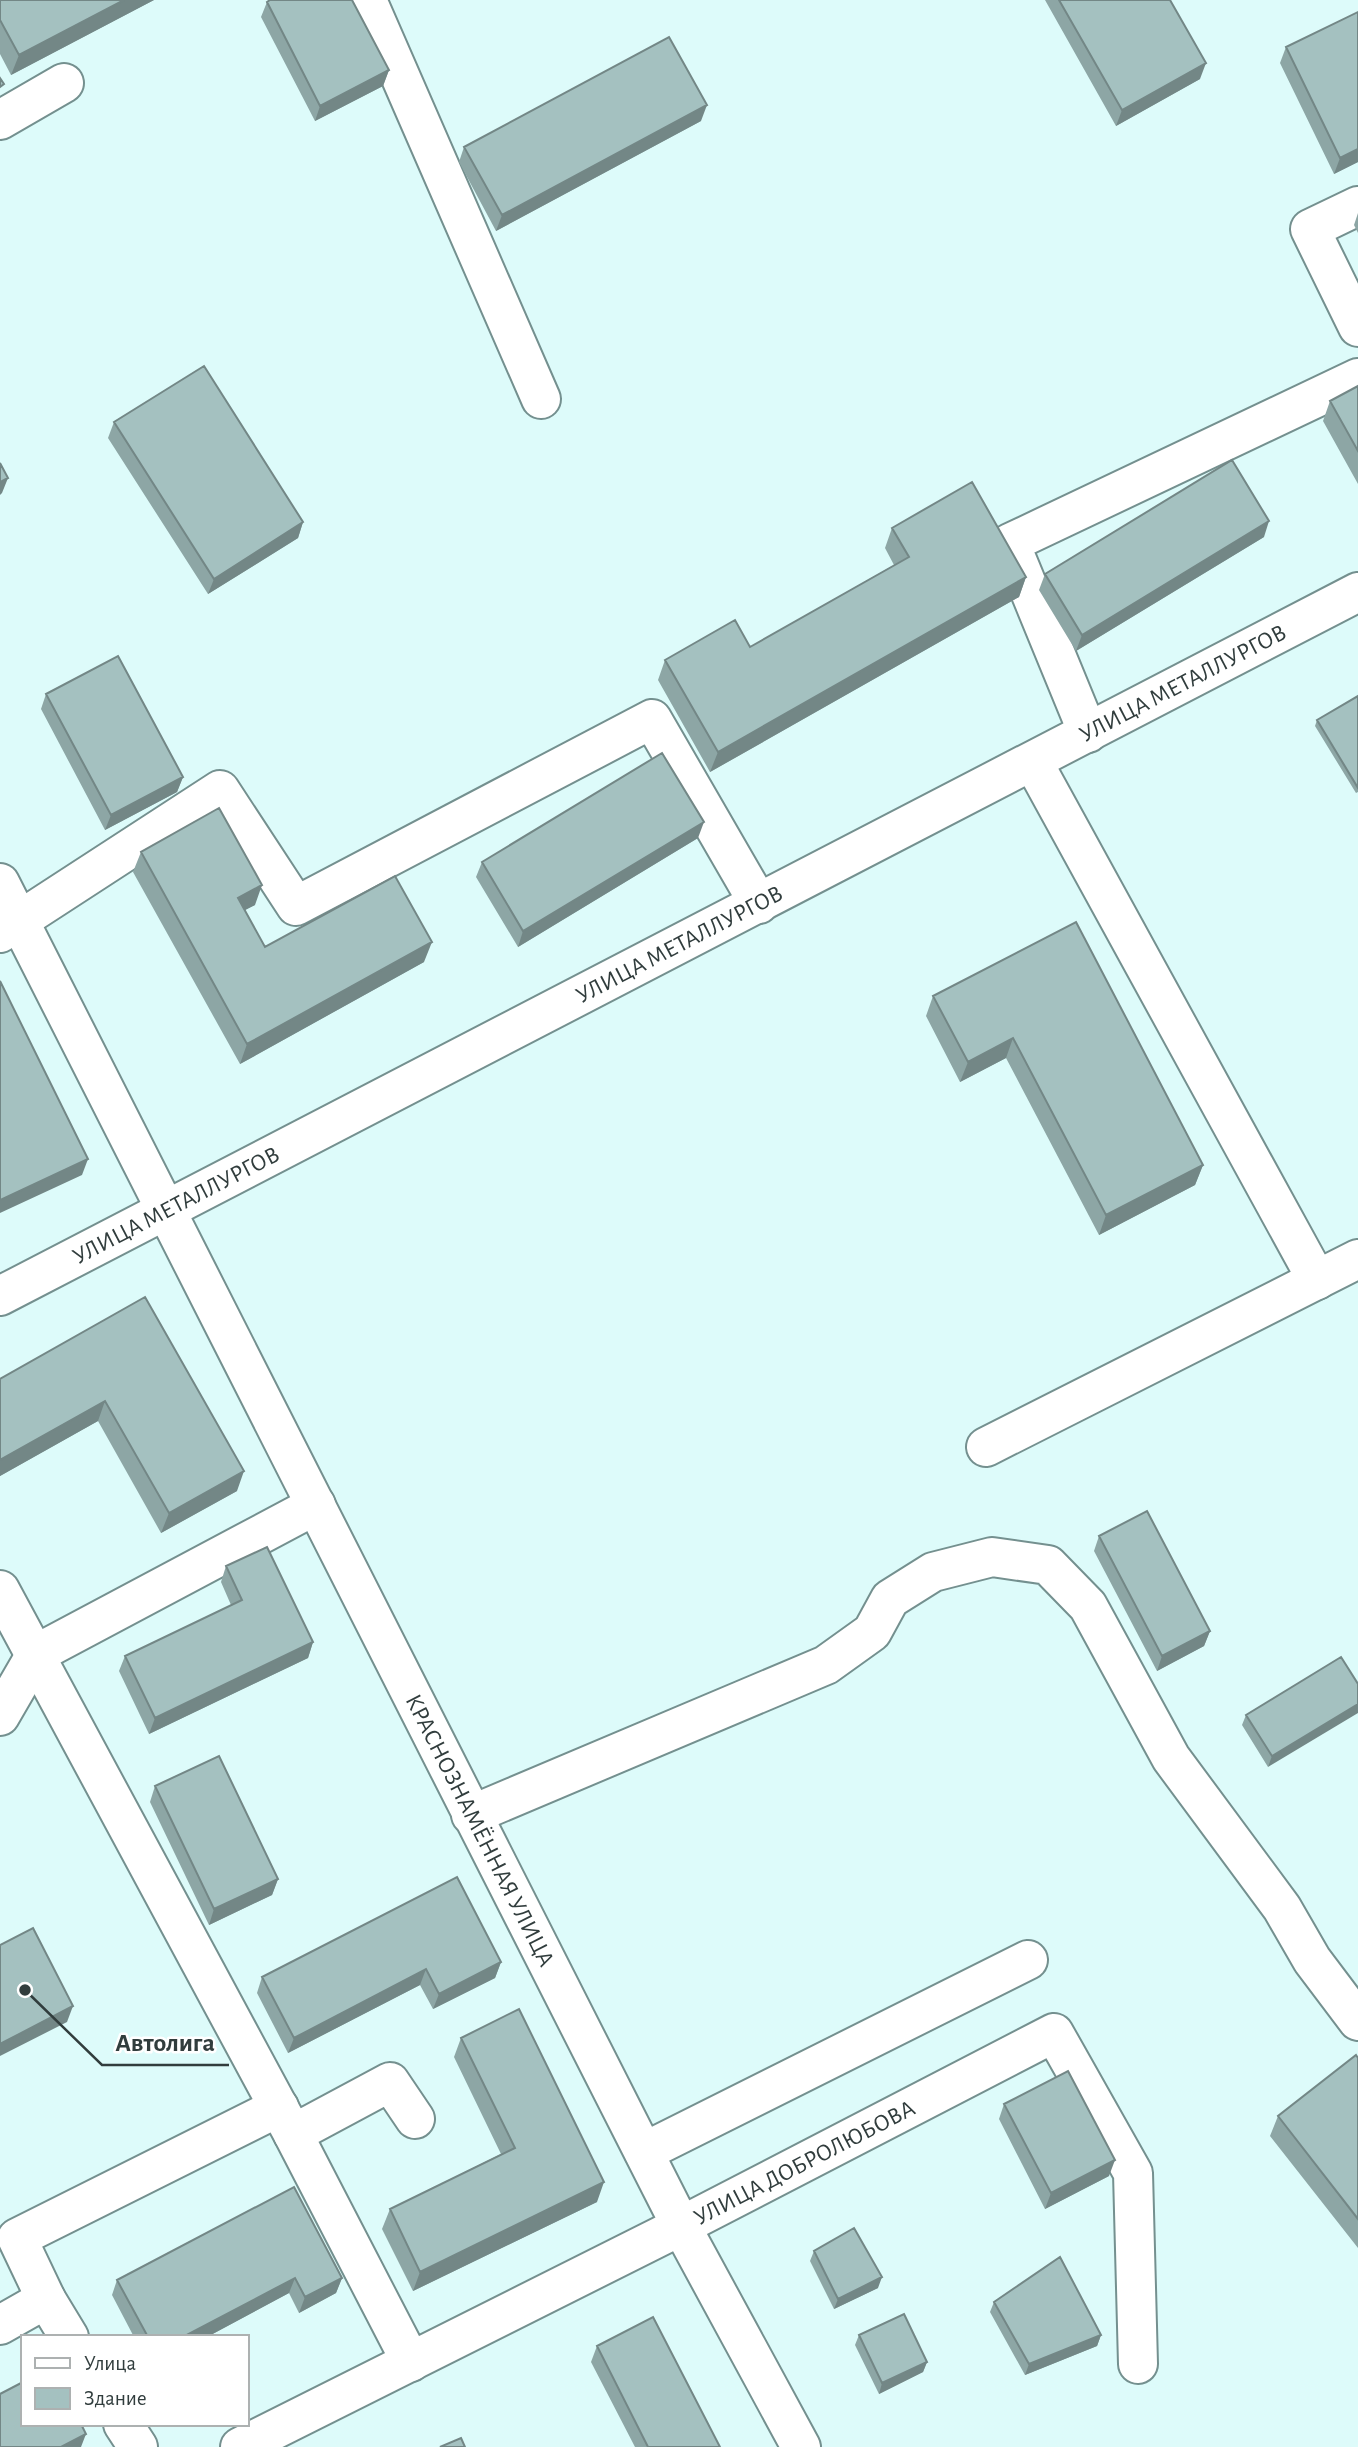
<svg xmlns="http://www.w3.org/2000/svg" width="1358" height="2447" font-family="'Alegreya Sans',sans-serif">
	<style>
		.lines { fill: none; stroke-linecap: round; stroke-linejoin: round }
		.minor-casing { stroke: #74908f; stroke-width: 42 }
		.minor { stroke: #fff; stroke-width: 38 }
		.wall { fill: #8da6a5 }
		.shaded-wall { fill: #738786 }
		.building { fill: #a4c1c0; stroke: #738786; stroke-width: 2 }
		.labels { text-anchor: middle; stroke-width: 5; stroke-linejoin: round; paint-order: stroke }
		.street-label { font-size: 24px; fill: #313d3d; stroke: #fff }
		.leader { fill: none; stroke: #313d3d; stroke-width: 2.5 }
		.callout-dot { fill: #313d3d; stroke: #fff; stroke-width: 2.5 }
		.callout-label { font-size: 26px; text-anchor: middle; font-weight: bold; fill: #313d3d; stroke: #fff; stroke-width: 5; stroke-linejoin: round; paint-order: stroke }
	</style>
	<rect width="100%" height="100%" fill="#ddfbfa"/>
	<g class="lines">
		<g class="minor-casing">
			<g id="minor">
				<path d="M367 0 541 399"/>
				<path d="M0 120 64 83"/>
				<path d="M1358 206 1310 229 1358 327"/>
				<path d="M1088 733 1010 543 1358 378"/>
				<path d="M1033 762 1317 1280"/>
				<path id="s1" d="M0 883 681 2226 801 2447"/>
				<path d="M0 933 220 790 296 906 652 719 759 904"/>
				<path id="s2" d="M0 1296 1358 592"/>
				<path d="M986 1447 1358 1259"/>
				<path d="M0 1590 293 2134"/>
				<path d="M0 1716 36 1654 316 1505"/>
				<path d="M471 1815 826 1665 872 1632 890 1599 933 1572 992 1557 1048 1565 1088 1606 1171 1758 1282 1908 1312 1960 1358 2021"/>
				<path d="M644 2152 1028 1960"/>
				<path d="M46 2299 17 2238 279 2107"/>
				<path d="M0 2325 46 2299 69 2337"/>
				<path d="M411 2362 293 2134 390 2082 415 2119"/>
				<path d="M123 2424 138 2447"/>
				<path id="s3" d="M240 2447 681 2226 1054 2033 1133 2173 1138 2364"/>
			</g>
		</g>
		<use href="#minor" class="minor"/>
	</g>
	<path class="wall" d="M0 0H154L11 75 0 54Z
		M1045 0H1170L1200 79 1116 126Z
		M267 2 389 70 383 86 315 121 261 17Z
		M1358 12V162L1334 174 1280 63 1286 47Z
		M701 121 496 231 459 162 464 147Z
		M1358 213V233L1354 225Z
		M1358 386V484L1323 421 1330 401Z
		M114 422 303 522 298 538 208 594 108 438Z
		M892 528 1026 577 1019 597 710 772 658 680 665 660 750 647 894 565 885 548Z
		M1264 537 1076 651 1039 590 1045 574Z
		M46 694 183 777 177 792 105 830 41 709Z
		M1358 696V792L1356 793 1315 726 1317 720Z
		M698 838 518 947 476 877 482 862Z
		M141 852 255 905 244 910 265 947 424 962 240 1064 133 872Z
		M1076 922 1203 1165 1195 1185 1099 1235 1006 1058 960 1082 926 1016 933 996Z
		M145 1297 237 1491 161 1533 98 1421 0 1476V1379Z
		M1099 1536 1210 1631 1204 1646 1157 1671 1094 1551Z
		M226 1566 313 1642 308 1658 149 1734 119 1671 125 1656 231 1605 221 1582Z
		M1341 1657 1268 1767 1242 1725 1246 1715Z
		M155 1786 278 1879 272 1895 209 1925 150 1802Z
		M501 1962 495 1978 433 2009 420 1985 288 2053 257 1993 262 1977Z
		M461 2038 597 2202 413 2291 382 2229 390 2209 501 2154 454 2057Z
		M1358 2058V2248L1270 2136 1278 2116Z
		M1004 2104 1109 2176 1045 2209 999 2119Z
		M814 2251 878 2288 834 2309 810 2261Z
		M342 2278 336 2293 299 2313 289 2293 207 2337H134L112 2295 117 2280Z
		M994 2302 1101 2335 1097 2346 1025 2375 990 2312Z
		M859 2335 927 2362 923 2372 879 2394 855 2345Z
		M597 2346 720 2447H635L591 2362Z"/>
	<path class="shaded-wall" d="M124 0H154L11 75 19 55Z
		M1206 63 1200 79 1116 126 1122 110Z
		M389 70 383 86 315 121 320 106Z
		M707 105 701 121 496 231 502 215Z
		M1358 149V162L1334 174 1340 158Z
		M8 478 2 493 0 495V482Z
		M1269 521 1264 537 1076 651 1082 635Z
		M303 522 298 538 208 594 214 579Z
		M1026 577 1019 597 710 772 718 752Z
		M183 777 177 792 105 830 111 815Z
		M704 822 698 838 518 947 523 931Z
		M262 885 255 905 230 918 238 898Z
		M432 942 424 962 240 1064 247 1044Z
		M1013 1038 1006 1058 960 1082 968 1062Z
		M88 1159 82 1175 0 1213V1200Z
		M1203 1165 1195 1185 1099 1235 1106 1215Z
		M105 1401 98 1421 0 1476V1460Z
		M244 1471 237 1491 161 1533 169 1513Z
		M1210 1631 1204 1646 1157 1671 1162 1656Z
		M313 1642 308 1658 149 1734 155 1718Z
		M1358 1704V1713L1268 1767 1272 1756Z
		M278 1879 272 1895 209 1925 214 1909Z
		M501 1962 495 1978 433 2009 439 1994Z
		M426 1969 420 1985 288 2053 294 2038Z
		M73 2006 67 2022 0 2056V2044Z
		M1115 2160 1109 2176 1045 2209 1051 2193Z
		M604 2182 597 2202 413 2291 420 2272Z
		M882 2277 878 2288 834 2309 838 2299Z
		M295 2278 289 2293 207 2337H183Z
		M342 2278 336 2293 299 2313 305 2297Z
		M1101 2335 1097 2346 1025 2375 1029 2364Z
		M927 2362 923 2372 879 2394 882 2383Z
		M86 2434 81 2447H61Z"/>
	<path class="building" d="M0 0H124L19 55 0 20Z
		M270 0H352L389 70 320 106 267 2Z
		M1059 0H1170L1206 63 1122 110Z
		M1358 12V149L1340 158 1286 47Z
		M669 37 707 105 502 215 464 147Z
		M0 78 4 84 0 87Z
		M204 366 303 522 214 579 114 422Z
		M1358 386V451L1330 401Z
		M1232 460 1269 521 1082 635 1045 574Z
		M0 463 8 478 0 482Z
		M972 482 1026 577 718 752 665 660 735 620 750 647 909 557 892 528Z
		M118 656 183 777 111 815 46 694Z
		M1358 696V788L1317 720Z
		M662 753 704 822 523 931 482 862Z
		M219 808 262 885 238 898 265 947 395 876 432 942 247 1044 141 852Z
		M1076 922 1203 1165 1106 1215 1013 1038 968 1062 933 996Z
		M0 981 88 1159 0 1200Z
		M145 1297 244 1471 169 1513 105 1401 0 1460V1379Z
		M1147 1511 1210 1631 1162 1656 1099 1536Z
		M267 1547 313 1642 155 1718 125 1656 242 1600 226 1566Z
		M1341 1657 1358 1684V1704L1272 1756 1246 1715Z
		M219 1756 278 1879 214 1909 155 1786Z
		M457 1877 501 1962 439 1994 426 1969 294 2038 262 1977Z
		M33 1928 73 2006 0 2044V1945Z
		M519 2009 604 2182 420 2272 390 2209 515 2148 461 2038Z
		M1356 2055 1358 2058V2219L1278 2116Z
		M1068 2071 1115 2160 1051 2193 1004 2104Z
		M294 2187 342 2278 305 2297 295 2278 183 2337H148L117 2280Z
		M854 2228 882 2277 838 2299 814 2251Z
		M1060 2257 1101 2335 1029 2364 994 2302Z
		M904 2314 927 2362 882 2383 859 2335Z
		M653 2317 720 2447H648L597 2346Z
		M23 2382V2424H81L86 2434 61 2447H0V2394Z
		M461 2438 465 2447H440Z"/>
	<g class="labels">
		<g class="street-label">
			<text dy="8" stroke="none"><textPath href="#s2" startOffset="1332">УЛИЦА МЕТАЛЛУРГОВ</textPath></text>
			<text dy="8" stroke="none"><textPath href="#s2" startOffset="765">УЛИЦА МЕТАЛЛУРГОВ</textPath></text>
			<text dy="8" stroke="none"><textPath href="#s2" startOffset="198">УЛИЦА МЕТАЛЛУРГОВ</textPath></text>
			<text dy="8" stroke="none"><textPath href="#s1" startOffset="1062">КРАСНОЗНАМЁННАЯ УЛИЦА</textPath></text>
			<text dy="8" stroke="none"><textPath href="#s3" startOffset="632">УЛИЦА ДОБРОЛЮБОВА</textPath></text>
		</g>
	</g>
	<path class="leader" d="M25 1990L102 2065H229"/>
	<circle class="callout-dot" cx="25" cy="1990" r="7"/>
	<g class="callout-label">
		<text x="165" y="2051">Автолига</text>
	</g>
	<rect x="21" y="2335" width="228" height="91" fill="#ffffff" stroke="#adb1b1" stroke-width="2"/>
	<rect x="35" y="2358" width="35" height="10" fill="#ffffff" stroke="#adb1b1" stroke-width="2"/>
	<text x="84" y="2370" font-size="21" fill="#313d3d">Улица</text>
	<rect x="35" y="2388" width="35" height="21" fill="#a4c1c0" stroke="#adb1b1" stroke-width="2"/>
	<text x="84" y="2405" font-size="21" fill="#313d3d">Здание</text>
</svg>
